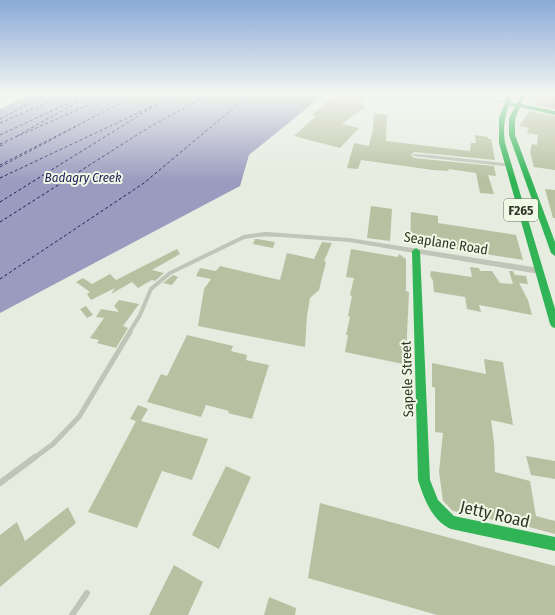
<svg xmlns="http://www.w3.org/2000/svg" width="555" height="615" font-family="'Fira Sans Condensed',sans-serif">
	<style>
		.water { fill: #999cbe }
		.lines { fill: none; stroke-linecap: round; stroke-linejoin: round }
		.ferry { stroke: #1c1c58; stroke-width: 1; stroke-dasharray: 3 2.5; stroke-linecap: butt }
		.building { fill: #b9c0a1 }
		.lane-far4 { stroke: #c0c5b8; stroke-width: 2.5 }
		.lane-far3 { stroke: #c0c5b8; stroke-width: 3 }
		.lane-far2 { stroke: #c0c5b8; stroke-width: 4 }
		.lane-far1 { stroke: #c0c5b8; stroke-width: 5 }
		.lane { stroke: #c0c5b8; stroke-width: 6 }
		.street { fill: #c0c5b8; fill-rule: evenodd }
		.fast { fill: #30b455; fill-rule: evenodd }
		.labels { text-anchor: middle; stroke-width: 4; stroke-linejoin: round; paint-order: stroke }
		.far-water-label { font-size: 13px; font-style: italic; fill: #1c1c58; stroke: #f0f9e6 }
		.shield { fill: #f0f9e6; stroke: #6b7060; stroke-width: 1 }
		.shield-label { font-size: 13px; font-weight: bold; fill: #323627 }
		.street-label { font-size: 14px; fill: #323627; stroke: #f0f9e6 }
		.near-street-label { font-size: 17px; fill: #323627; stroke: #f0f9e6 }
	</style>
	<rect width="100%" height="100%" fill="#e6ece0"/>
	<path class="water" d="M28 95H323L249 155 240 186 0 313V109Z"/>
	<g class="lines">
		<path class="ferry" d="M165 100 176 95
			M0 119 44 95
			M0 123 65 95
			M0 135 86 95
			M17 136 90 95
			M0 144 111 95
			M0 146 6 143
			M0 165 76 126
			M0 167 135 95
			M0 178 155 105
			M0 202 172 95
			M0 222 151 126 208 95
			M0 279 144 183 249 95"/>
	</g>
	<path class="building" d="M341 95H358L368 98 360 104 366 106 342 124 359 128 340 148 294 136 316 116 312 115 332 97 338 98Z
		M539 95H555V109L535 105Z
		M529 111 555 116V170L534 167 530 152 532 144 537 145 538 135 527 133 529 128 519 126Z
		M374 113 387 115 386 141 470 151 471 143H476L475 135 488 137V139H491L495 160 414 152 411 155 414 158 494 166 496 176 488 175 494 194 480 193 476 173 448 169 449 171 433 170 361 160 358 169 347 168 354 143 369 146 373 129Z
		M545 189 555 190V218H553Z
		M371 206 392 209 390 241 367 238Z
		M411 212 438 216V223L516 235 523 260 410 242Z
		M255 239H257L275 242 273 248 253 244Z
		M322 242 332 243 324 261 326 262 319 290 310 298 307 316 305 347 198 326 204 289 211 279 196 276 200 268 216 271 220 266 280 280 287 253 314 259Z
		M177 249 180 254 152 270 164 273 155 281 152 280 138 288 132 282 111 294 115 288 91 300 87 294 90 292 76 282 83 278 92 284 110 274 116 280Z
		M351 249 398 257 399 254 406 259V291L409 292 406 356H408V365L345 352 348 335H346L350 317 348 316 352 296 350 295 354 278 346 277Z
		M470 267 479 268 480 271H492L500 283 513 284 509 271H513L515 275 526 276 528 284 519 283 528 300 532 315 479 305 481 312 467 309 465 297 434 292 433 281 430 275 431 271 472 277Z
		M173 275 178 277 172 285 163 283Z
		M119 300 139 304 123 326 128 328 116 348 97 343 99 340 90 338 104 318 96 317 101 309 119 312 114 306Z
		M86 306 93 315 87 318 80 309Z
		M187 335 233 346 231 351 247 355 246 360 269 365 252 419 228 413 229 411 206 405 201 417 147 402 161 374 167 376Z
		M484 359 503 362 513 425 491 420 494 442 495 472 530 481 536 516 555 521V534L503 520V522L453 511 443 501 439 472 443 433 435 432V387H432V363L486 374Z
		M138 405 148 409 141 421 208 439 192 480 162 471 137 528 88 512 136 421 130 419Z
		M526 456 555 461V479L531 475Z
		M226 466 251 477 219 549 192 535Z
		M320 503 555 566V615H437L308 578Z
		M68 507 76 523 0 587V535L17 522 25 541Z
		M174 565 203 582 188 615H149Z
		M269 597 296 608 295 615H264Z"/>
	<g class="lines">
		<path class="lane-far4" d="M472 95 507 103
			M492 95 509 99
			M414 155 436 157"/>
		<path class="lane-far3" d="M426 156 508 165
			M258 235H281"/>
		<path class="lane-far2" d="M267 234 349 240
			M129 333 140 315 151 289 170 273 244 237 265 234"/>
		<path class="lane-far1" d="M34 458 53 444 79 417 130 332"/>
		<path class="lane" d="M0 483 35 457
			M72 615 87 593"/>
		<path class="street" d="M347 238H349L539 268 543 271 539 274 349 242 346 240Z"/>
		<path class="fast" d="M508 95H513L510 102 517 104 521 95H525L521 104 555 111V115L520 107 515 119V135L555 242V256L551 253 509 135V119L515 106 509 105C504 118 503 130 505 143L555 309V328L552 327 550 324 499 143V118Z
			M416 248 420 251 430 480 438 500 454 516 555 537V551L451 529C431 520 424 498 418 480L412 251Z"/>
	</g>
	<linearGradient id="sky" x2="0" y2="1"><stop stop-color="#88aad7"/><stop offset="0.52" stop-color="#f4f6f1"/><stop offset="1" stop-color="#f4f6f1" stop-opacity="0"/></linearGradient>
	<rect width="555" height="181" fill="url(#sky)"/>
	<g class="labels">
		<g class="far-water-label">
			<text x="83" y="182">Badagry Creek</text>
		</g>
		<rect class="shield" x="504" y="199" width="34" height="22" rx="3"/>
		<g class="shield-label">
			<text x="521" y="215">F265</text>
		</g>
		<g class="street-label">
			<text transform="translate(446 243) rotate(9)" y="5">Seaplane Road</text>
			<text transform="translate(407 379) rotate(-92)" y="5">Sapele Street</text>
		</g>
		<g class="near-street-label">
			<text transform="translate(495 514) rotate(13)" y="6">Jetty Road</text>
		</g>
	</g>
</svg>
